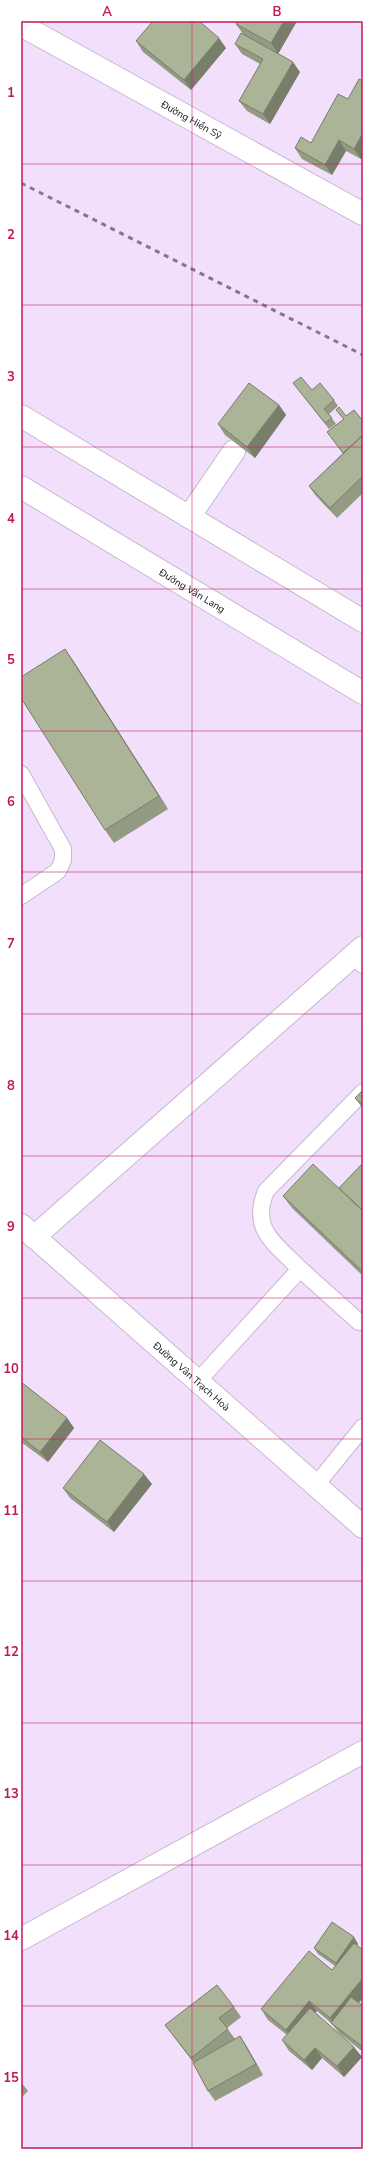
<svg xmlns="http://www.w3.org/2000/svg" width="384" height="2170" font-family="'Nunito Sans',sans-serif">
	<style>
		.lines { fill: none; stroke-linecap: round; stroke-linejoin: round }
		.service-casing { stroke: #c8b7d1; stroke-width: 18 }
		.minor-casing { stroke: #c8b7d1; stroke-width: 24 }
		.tertiary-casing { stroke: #c8b7d1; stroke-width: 24 }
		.service { stroke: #fff; stroke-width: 16 }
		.minor { stroke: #fff; stroke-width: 22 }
		.tertiary { stroke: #fff; stroke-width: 22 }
		.rail { stroke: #837789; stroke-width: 3; stroke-dasharray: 5 5; stroke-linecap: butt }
		.wall { fill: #939b82 }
		.shaded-wall { fill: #787e6a }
		.building { fill: #abb497; stroke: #787e6a }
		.grid { fill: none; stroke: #c2185b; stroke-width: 1; stroke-opacity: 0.55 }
		.labels { text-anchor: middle; stroke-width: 4; stroke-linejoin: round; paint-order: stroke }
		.street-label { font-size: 10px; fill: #140e17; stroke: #fff }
		.neatline { fill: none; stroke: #c2185b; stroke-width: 1.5 }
		.grid-label { font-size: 13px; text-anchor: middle; font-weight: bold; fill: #c2185b }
	</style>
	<rect width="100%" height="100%" fill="#f2dffb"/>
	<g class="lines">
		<g class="service-casing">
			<path id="service" d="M21 774 63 849V860L58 871 21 896
				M353 955 363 965
				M300 1269 359 1322
				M198 1381 300 1269C275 1243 250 1230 266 1191L363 1092
				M316 1485 363 1427"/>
		</g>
		<g class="minor-casing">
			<g id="minor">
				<path d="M189 517 234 451"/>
				<path id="s1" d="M21 1225 363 1527"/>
				<path d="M34 1237 363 947"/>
				<path d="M21 1939 363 1752"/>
			</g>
		</g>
		<g class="tertiary-casing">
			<g id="tertiary">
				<path id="s2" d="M21 25 363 214"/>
				<path d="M21 416 363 621"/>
				<path id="s3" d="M21 487 363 693"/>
			</g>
		</g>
		<use href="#service" class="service"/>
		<use href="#minor" class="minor"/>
		<use href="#tertiary" class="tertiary"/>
		<path class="rail" d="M21 183 363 355"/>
	</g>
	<path class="wall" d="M297 21 278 54 300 72 270 124 247 111 239 101 260 64 242 54 235 44 243 34 236 24Z
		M136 41 226 48 191 90 143 52Z
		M363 81V156L361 159 346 151 332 175 302 159 295 148 311 143Z
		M293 383 312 390 334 400 338 406 329 414 336 424 329 429Z
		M279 405 286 415 255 458 225 435 218 424Z
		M336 410 346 416 363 421V493L337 518 316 496 309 486 343 453 327 432 344 420Z
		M65 649 74 662 168 809 114 843 105 830Z
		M363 1090V1109L355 1098Z
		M363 1163V1276L292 1208 283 1196 339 1188Z
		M21 1382 67 1418 74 1428 48 1462 21 1442Z
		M152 1484 114 1532 70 1498 63 1488Z
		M358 1944 357 1945 359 2003 363 2006V2052L339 2033 332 2024 317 2011 315 2013 362 2057 344 2077 322 2058 312 2070 289 2051 282 2040 287 2035 268 2020 261 2009 332 1970 335 1966 318 1954 314 1948Z
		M234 2007 241 2017 227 2028 235 2039 240 2036 247 2047 263 2075 215 2101 208 2091 193 2062 165 2025Z
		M21 2082 28 2091 21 2098Z"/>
	<path class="shaded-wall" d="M284 21H297L278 54 271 43Z
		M219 38 226 48 191 90 184 80Z
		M293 62 300 72 270 124 263 114Z
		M363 133V156L361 159 354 149Z
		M339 140 346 151 332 175 325 165Z
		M279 405 286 415 255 458 247 447Z
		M65 649 74 662 168 809 159 796Z
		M67 1418 74 1428 48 1462 40 1452Z
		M144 1474 152 1484 114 1532 107 1522Z
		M354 1937 358 1944 340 1969 336 1963Z
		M363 1978V1998L338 2028 336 2026 330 2018Z
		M309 2001 317 2011 293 2040 286 2030Z
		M240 2036 247 2047 263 2075 256 2064Z
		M354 2047 362 2057 344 2077 337 2066Z
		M315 2048 322 2058 312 2070 304 2060Z"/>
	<path class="building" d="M153 21H199L219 38 184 80 136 41Z
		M238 21H284L271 43 236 24Z
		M241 33 293 62 263 114 239 101 263 59 235 44Z
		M359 79 363 81V133L354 149 339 140 325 165 295 148 301 137 311 143 338 94 348 99Z
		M301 377 312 390 320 383 334 400 324 409 332 418 325 423 293 383Z
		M249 383 279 405 247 447 218 424Z
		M339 407 346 416 354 410 363 421V435L343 453 327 432 344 419 336 410Z
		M363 435V476L330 508 309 486Z
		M65 649 159 796 105 830 21 698V677Z
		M363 1090V1105L355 1098Z
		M363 1163V1211L339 1188Z
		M313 1164 363 1211V1272L283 1196Z
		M21 1382 67 1418 40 1452 21 1437Z
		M100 1440 144 1474 107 1522 63 1488Z
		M332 1922 354 1937 336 1963 314 1948Z
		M354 1943 363 1950V1978L330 2018 309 2001 286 2030 261 2009 309 1951 332 1970Z
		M217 1985 234 2007 219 2018 228 2029 191 2058 165 2025Z
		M351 1997 363 2006V2047L331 2023Z
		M310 2008 354 2047 337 2066 315 2048 304 2060 282 2040Z
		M240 2036 256 2064 208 2091 193 2063Z"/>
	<path class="grid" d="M192 21V2149M21 164H363M21 305H363M21 447H363M21 589H363M21 731H363M21 872H363M21 1014H363M21 1156H363M21 1298H363M21 1439H363M21 1581H363M21 1723H363M21 1865H363M21 2006H363"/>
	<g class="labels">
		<g class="street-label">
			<text dy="4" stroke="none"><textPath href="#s2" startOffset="195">Đường Hiền Sỹ</textPath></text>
			<text dy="4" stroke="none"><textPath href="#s3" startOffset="200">Đường Văn Lang</textPath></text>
			<text dy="4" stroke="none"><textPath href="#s1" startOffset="228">Đường Vân Trạch Hoà</textPath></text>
		</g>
	</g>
	<rect width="384" height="2170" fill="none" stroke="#ffffff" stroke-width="44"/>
	<rect x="22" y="22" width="340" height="2126" class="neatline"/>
	<g class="grid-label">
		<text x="107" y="16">A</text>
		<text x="277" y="16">B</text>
		<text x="11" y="97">1</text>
		<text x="11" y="239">2</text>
		<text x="11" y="381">3</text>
		<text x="11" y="523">4</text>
		<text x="11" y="664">5</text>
		<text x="11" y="806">6</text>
		<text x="11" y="948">7</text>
		<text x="11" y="1090">8</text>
		<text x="11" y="1231">9</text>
		<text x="11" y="1373">10</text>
		<text x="11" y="1515">11</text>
		<text x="11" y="1656">12</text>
		<text x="11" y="1798">13</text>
		<text x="11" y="1940">14</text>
		<text x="11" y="2082">15</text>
	</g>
</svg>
